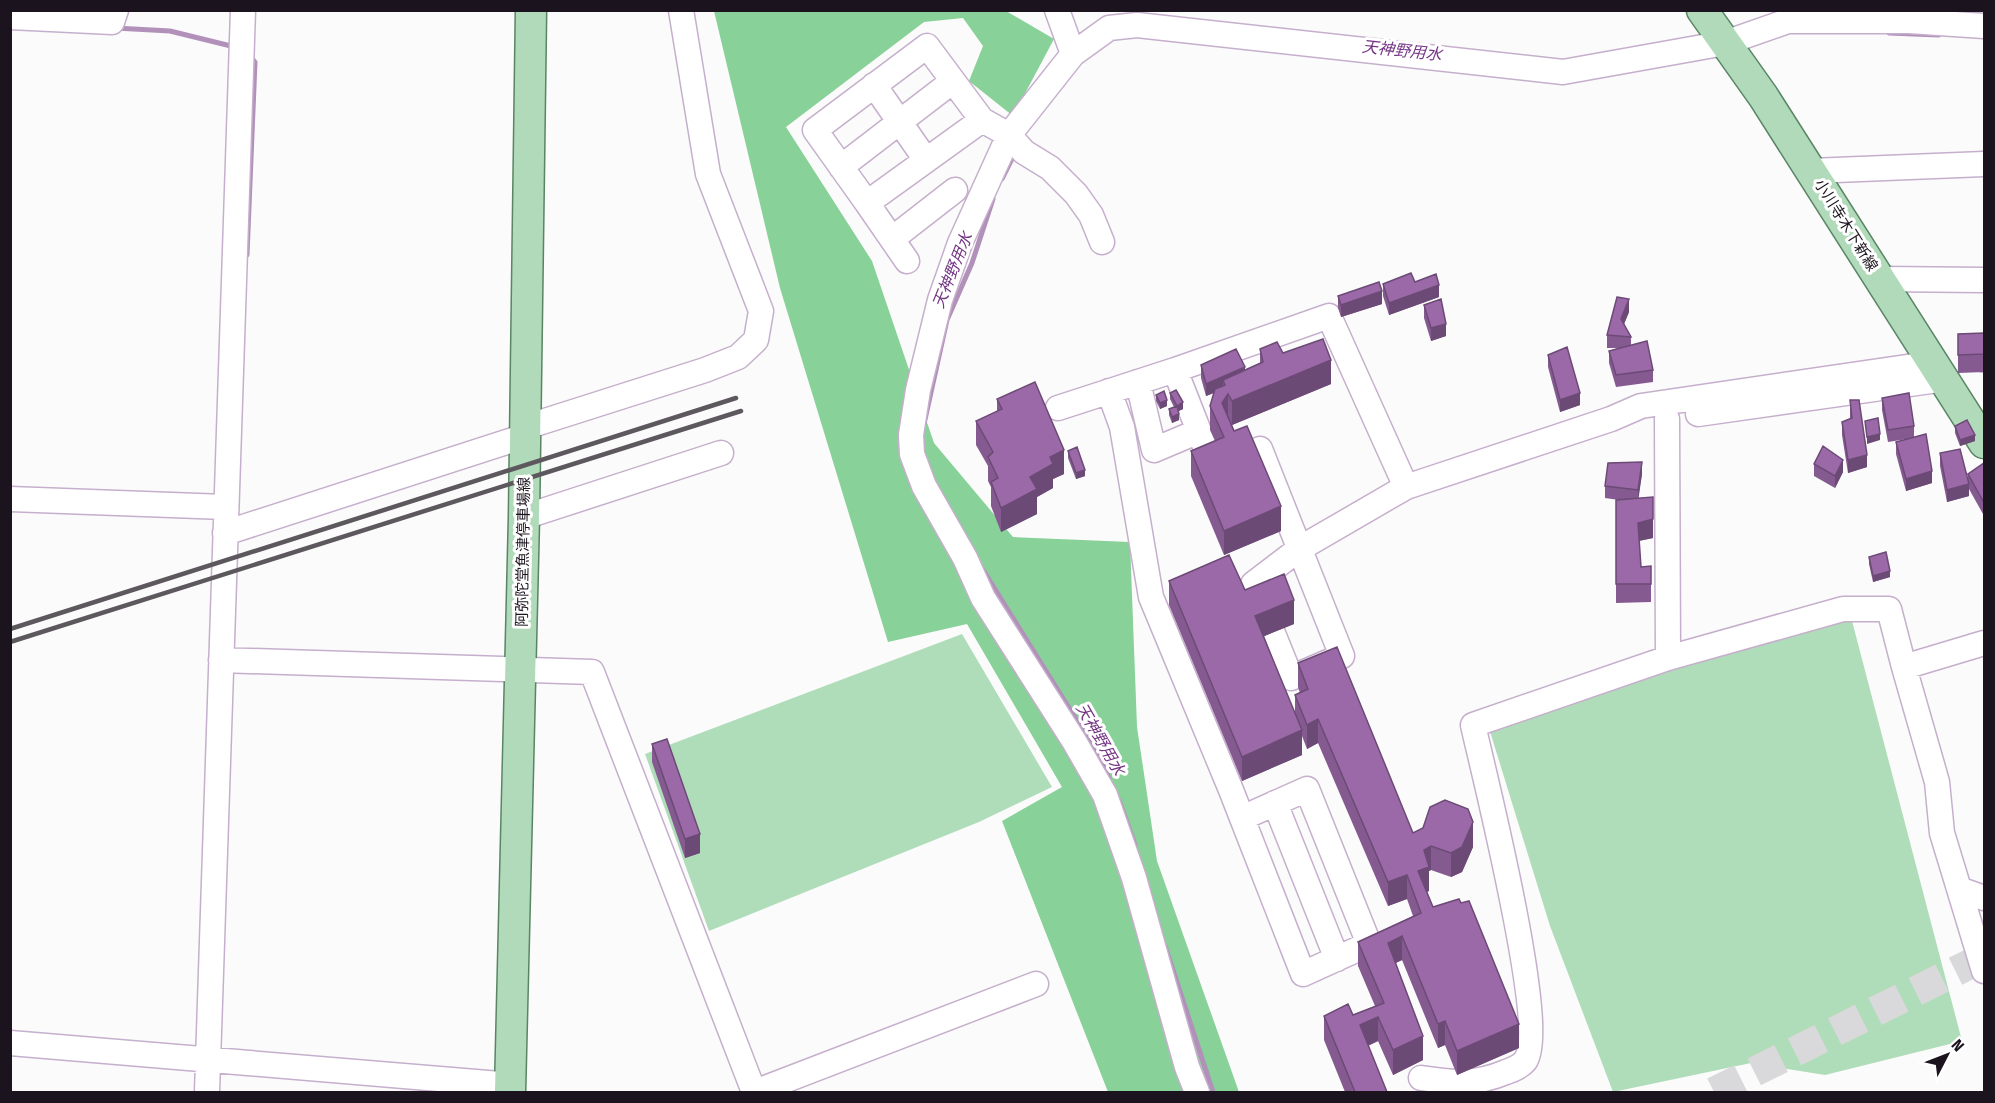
<svg xmlns="http://www.w3.org/2000/svg" width="1995" height="1103" font-family="'Fira Sans Condensed','Noto Sans JP',sans-serif">
	<style>
		.green { fill: #b0ddb9 }
		.forest { fill: #88d198 }
		.lines { fill: none; stroke-linecap: round; stroke-linejoin: round }
		.stream { stroke: #b190b9; stroke-width: 5 }
		.major-tunnel { stroke: #d9d8da; stroke-width: 30; stroke-dasharray: 30 15; stroke-linecap: butt }
		.minor-casing { stroke: #c6afcc; stroke-width: 27 }
		.major-casing { stroke: #598564; stroke-width: 33 }
		.minor { stroke: #fff; stroke-width: 24 }
		.major { stroke: #b0dab9; stroke-width: 30 }
		.rail { stroke: #5d575e; stroke-width: 4.5 }
		.wall { fill: #855a90 }
		.shaded-wall { fill: #6c4a76 }
		.building { fill: #9b69a8; stroke: #6c4a76; stroke-width: 1.5 }
		.labels { text-anchor: middle; stroke-width: 6; stroke-linejoin: round; paint-order: stroke }
		.street-label { font-size: 15px; fill: #1b131d; stroke: #fff }
		.water-label { font-size: 16px; font-style: italic; fill: #753685; stroke: #fff }
	</style>
	<rect width="100%" height="100%" fill="#fbfbfb"/>
	<path class="green" d="M1851 617 1962 1041 1825 1075 1751 1063 1613 1092 1550 926 1488 725Z
		M962 634 1052 787 979 822 709 931 645 754Z"/>
	<path class="forest" d="M714 11H1006L1054 39 1013 116 969 81 983 46 963 18 924 22 786 127 872 261 934 443 1013 537 1130 542 1137 727 1157 861 1239 1092H1108L1002 821 1062 787 967 624 888 642 780 288Z"/>
	<g class="lines">
		<path class="stream" d="M115 28 170 31 235 47
			M1889 33 1939 35
			M1002 179 1015 153
			M247 255 255 62 250 56
			M924 424 947 320 972 263 993 199
			M983 570 1097 753 1109 778
			M1119 800 1135 845
			M1165 946 1213 1092"/>
		<path class="major-tunnel" d="M1714 1092 1984 957"/>
		<g class="minor-casing">
			<path id="minor" d="M1057 10 1073 54 1109 28 1137 25 1563 72 1725 43 1788 21H1909L1984 26
				M10 17 112 22 116 10
				M1073 54 1009 135 1024 152 1050 168 1076 194 1091 215 1102 242
				M874 85 926 160
				M982 120 867 203 815 130 927 46 982 120 1009 135 960 243 940 300 918 390 911 435 912 454 924 486 965 558 983 598 1074 741 1105 795 1134 878 1187 1067 1197 1092
				M841 167 953 81
				M1811 171 1984 164
				M867 203 907 261
				M892 239 955 190
				M1880 279 1984 280
				M1138 382 1154 450 1199 431
				M1109 391 1122 427 1151 597 1231 790 1303 974 1369 944 1307 789 1242 818
				M1058 408 1175 370
				M1698 414 1945 379
				M1667 419 1668 658
				M526 427 705 370 738 357 756 340 761 311 708 174 681 10
				M1260 449 1342 656 1291 678 1253 584 1299 549 1406 487 1611 419 1641 406 1934 363
				M1211 462 1175 370 1329 316 1406 487
				M10 499 225 507
				M524 517 721 453
				M225 533 525 436
				M1984 643 1904 667 1937 782 1942 833 1984 971
				M221 660 592 672 754 1092
				M1275 803 1337 959
				M1959 889 1984 898
				M10 1043 511 1085
				M1421 1078C1454 1083 1475 1085 1506 1072 1512 1070 1521 1066 1525 1061 1549 1030 1484 774 1473 725L1668 658 1843 609H1889L1904 667
				M207 1092 243 10
				M755 1092 1036 984"/>
		</g>
		<g class="major-casing">
			<path id="major" d="M1702 10 1763 96 1984 443
				M510 1092 524 517 531 10"/>
		</g>
		<use href="#minor" class="minor"/>
		<use href="#major" class="major"/>
		<path class="rail" d="M10 629 736 398
			M10 642 741 411"/>
	</g>
	<path class="wall" d="M1415 282 1439 297 1389 315 1383 296V284Z
		M1338 296 1382 304 1341 317 1338 308Z
		M1424 305 1446 336 1431 341 1424 318Z
		M1629 312 1624 324 1631 337V345L1653 370V382L1616 387 1609 363V351L1618 348H1607V335Z
		M1984 333V411H1983L1984 372 1958 373V334Z
		M1260 349 1283 353 1331 384 1232 425 1231 423 1281 531 1224 555 1191 476V451L1215 441 1210 430V406L1214 393 1206 396 1201 378V365L1245 370 1260 363Z
		M1548 355 1580 405 1560 412 1548 367Z
		M1170 393 1183 409 1178 411 1179 420 1172 423 1169 415V409L1174 407 1170 399Z
		M1156 395 1167 406 1160 409 1156 401Z
		M1882 398 1914 426V437L1932 483 1906 491 1896 454V442L1907 439 1888 442 1882 410Z
		M997 399 1064 474 1053 479V488L1037 497V514L1001 532 991 506V487L988 481V466L976 445V421L997 412Z
		M1850 400 1867 467 1848 473 1842 435V422L1850 419Z
		M1955 426 1975 441 1960 446 1955 433Z
		M1068 451 1085 476 1076 479 1068 458Z
		M1940 453 1968 478V474L1984 463V513L1983 514 1969 489V496L1947 502 1940 466Z
		M1814 464 1843 472 1835 488 1814 476Z
		M1642 474 1638 498 1653 538 1639 541 1641 567 1651 566V602L1616 603V500H1619L1605 498V486Z
		M1869 557 1890 577 1873 582 1869 564Z
		M1169 581 1245 590 1294 624 1264 636 1295 715V695L1300 693 1298 687V663L1413 833 1473 847 1462 872 1451 877 1431 870 1429 871V891L1427 892 1433 907 1519 1048 1457 1075 1445 1045 1438 1048 1402 960 1395 963 1423 1060 1393 1075 1378 1041 1368 1046 1387 1092H1345L1324 1040V1016L1353 1015 1375 1006 1358 966V942L1413 916 1407 899 1388 906 1318 743 1307 749 1302 736V755L1242 781 1169 605Z
		M652 744 700 853 685 858 652 762Z"/>
	<path class="shaded-wall" d="M1439 285V297L1389 315V303Z
		M1382 291V304L1341 317V305Z
		M1629 299V312L1621 331V319Z
		M1446 324V336L1431 341V328Z
		M1331 360V384L1232 425V401Z
		M1245 367V379L1223 380V389L1206 396V384Z
		M1580 393V405L1560 412V400Z
		M1228 394V418L1222 403Z
		M1167 400V406L1160 409V403Z
		M1183 402V409L1177 412V406Z
		M1179 414V420L1172 423V417Z
		M1880 434V440L1867 444V437Z
		M1975 435V441L1960 446V440Z
		M1064 450V474L1053 479V488L1037 497V514L1001 532V508L1050 457Z
		M1867 455V467L1848 473V460Z
		M1843 460V472L1835 488V476Z
		M1642 462V474L1638 502V490Z
		M1085 470V476L1076 479V473Z
		M1932 471V483L1906 491V479Z
		M1969 484V496L1947 502V490Z
		M1983 501H1984V513L1983 514Z
		M1281 506V531L1224 555V531Z
		M1653 515V538L1638 541V523Z
		M1890 571V577L1873 582V576Z
		M1294 600V624L1255 640V616Z
		M1318 719V743L1307 749V725Z
		M1302 730V755L1242 781V757Z
		M1473 822V847L1462 872 1451 877V853Z
		M700 834V853L685 858V839Z
		M1431 846V870L1429 871V891L1418 895V871L1424 850Z
		M1407 875V899L1388 906V882Z
		M1402 936V960L1388 967V943Z
		M1378 1017V1041L1360 1049V1025Z
		M1445 1021V1045L1438 1048V1024Z
		M1519 1024V1048L1457 1075V1051Z
		M1423 1036V1060L1393 1075V1050Z"/>
	<path class="building" d="M1411 273 1415 282 1436 274 1439 285 1389 303 1383 284Z
		M1379 282 1382 291 1341 305 1338 296Z
		M1617 297 1629 299 1621 319 1631 337 1607 335Z
		M1441 299 1446 324 1431 328 1424 305Z
		M1984 333V354L1958 355V334Z
		M1323 339 1331 360 1232 401 1228 394 1222 403 1234 431 1247 426 1281 506 1224 531 1191 451 1224 437 1210 406 1215 389 1225 385 1223 380 1263 362 1260 349 1277 342 1283 353Z
		M1647 341 1653 370 1616 375 1609 351Z
		M1567 347 1580 393 1560 400 1548 355Z
		M1236 349 1245 367 1206 384 1201 365Z
		M1035 382 1064 450 1050 457 1053 464 1030 477 1037 489 1001 508 991 482 998 478 988 457 993 452 976 421 1002 409 997 399Z
		M1176 390 1183 402 1177 406 1170 393Z
		M1164 391 1167 400 1160 403 1156 395Z
		M1909 393 1914 426 1888 430 1882 398Z
		M1850 400H1859L1867 455 1848 460 1842 422 1852 418Z
		M1177 406 1179 414 1172 417 1169 409Z
		M1878 418 1880 434 1867 437 1865 421Z
		M1967 420 1975 435 1960 440 1955 426Z
		M1926 434 1932 471 1906 479 1896 442Z
		M1823 446 1843 460 1835 476 1814 464Z
		M1077 447 1085 470 1076 473 1068 451Z
		M1960 449 1969 484 1947 490 1940 453Z
		M1642 462 1638 490 1605 486 1608 463Z
		M1984 463V501H1983L1968 474Z
		M1653 497V519L1638 523 1641 567 1651 566V584H1616V500Z
		M1886 552 1890 571 1873 576 1869 557Z
		M1229 555 1245 590 1284 574 1294 600 1255 616 1302 730 1242 757 1169 581Z
		M1337 647 1413 833 1423 828 1430 807 1445 800 1468 809 1473 822 1462 847 1451 853 1431 846 1424 850 1429 867 1418 871 1433 907 1459 899 1461 903 1469 901 1519 1024 1457 1051 1445 1021 1438 1024 1402 936 1388 943 1423 1036 1393 1050 1378 1017 1360 1025 1387 1092H1355L1324 1016 1348 1004 1353 1015 1384 1003 1358 942 1421 913 1407 875 1388 882 1318 719 1307 725 1295 695 1308 689 1298 663Z
		M667 739 700 834 685 839 652 744Z"/>
	<g class="labels">
		<g class="street-label">
			<text transform="translate(1846 225) rotate(58)" y="5">小川寺木下新線</text>
			<text transform="translate(523 552) rotate(-89)" y="5">阿弥陀堂魚津停車場線</text>
		</g>
		<g class="water-label">
			<text transform="translate(1402 50) rotate(6)" y="6">天神野用水</text>
			<text transform="translate(952 270) rotate(-68)" y="6">天神野用水</text>
			<text transform="translate(1101 739) rotate(60)" y="6">天神野用水</text>
		</g>
	</g>
	<rect width="1995" height="1103" fill="none" stroke="#1b131d" stroke-width="24"/>
	<g transform="translate(1947 1055) rotate(48)" stroke="#ffffff" stroke-width="4.5" paint-order="stroke">
	<path d="M0-4.5L10 22L0 15L-10 22Z" fill="#1b131d"/>
	<text y="-9" font-size="16" font-weight="bold" text-anchor="middle" fill="#1b131d">N</text>
	</g>
</svg>
